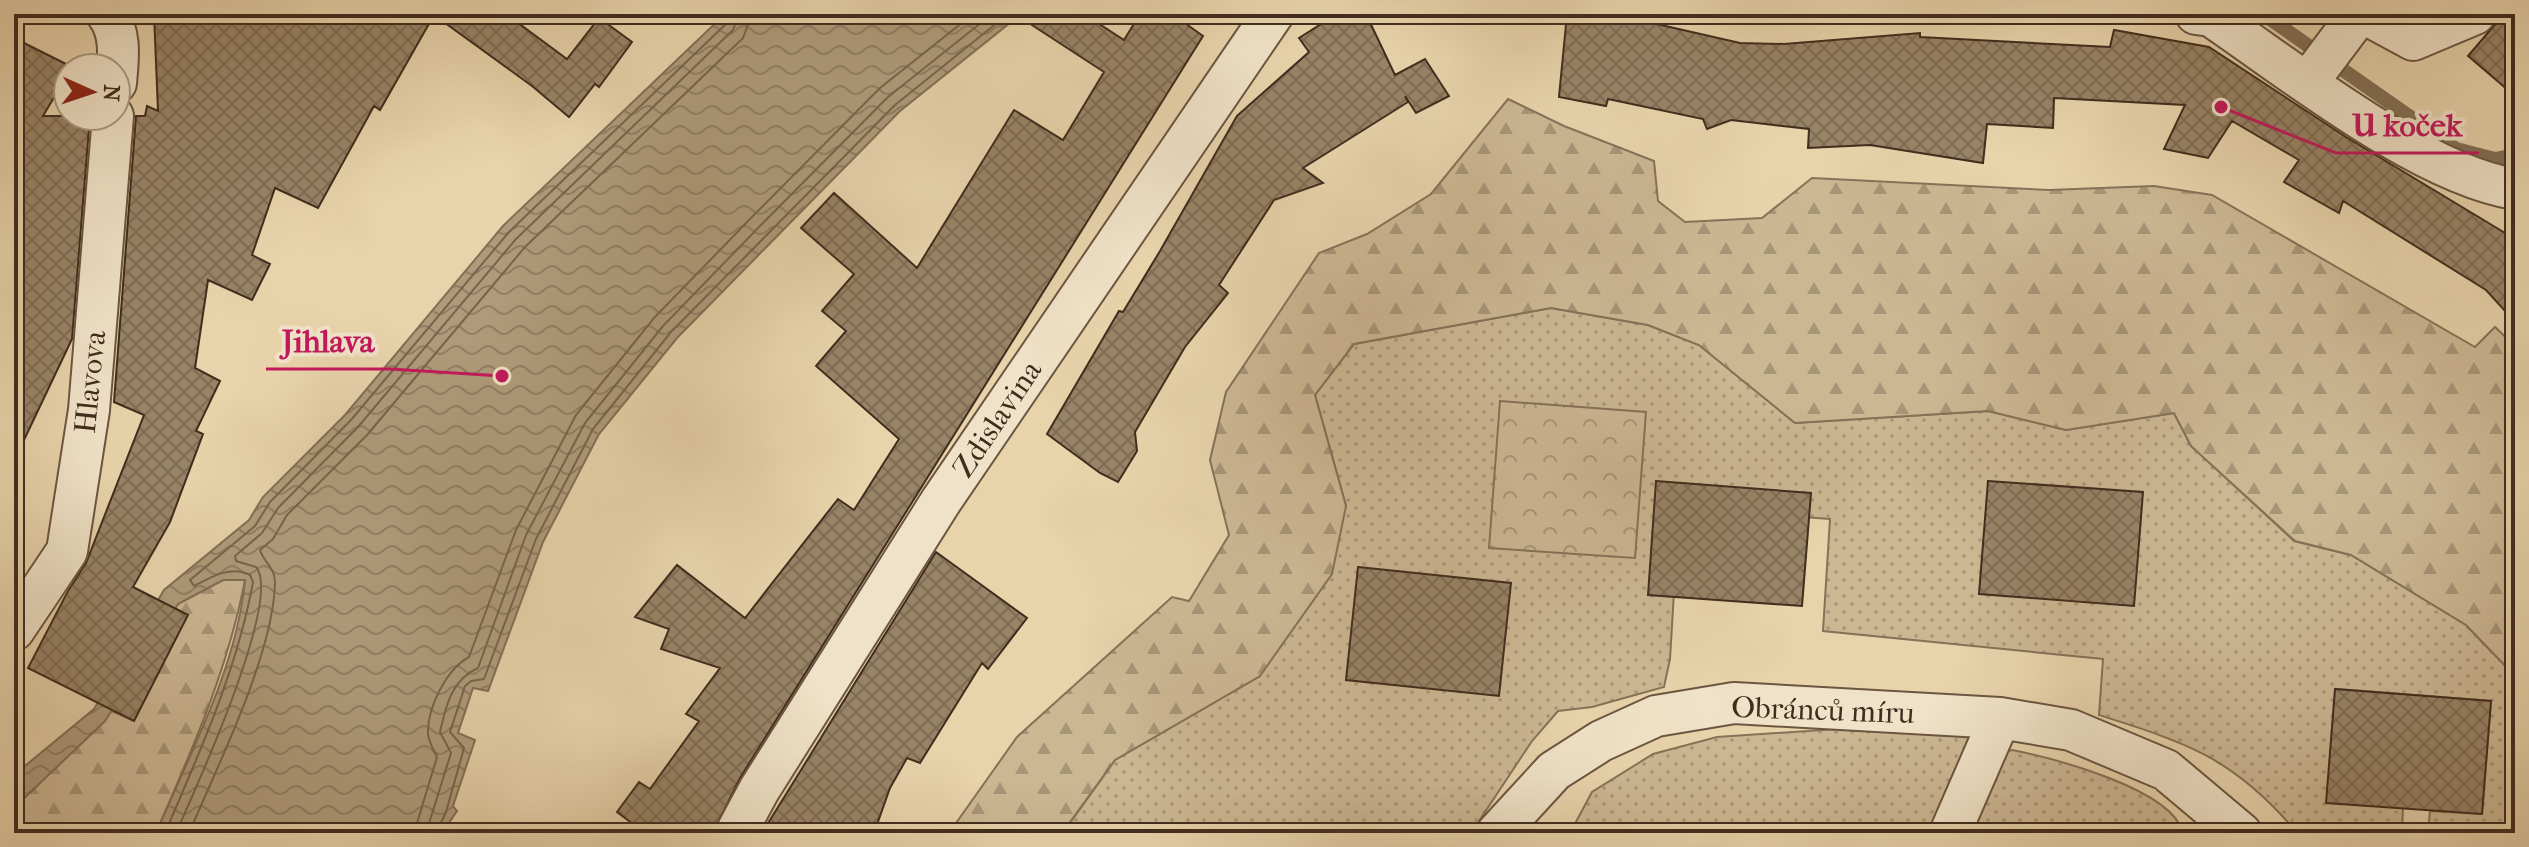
<svg xmlns="http://www.w3.org/2000/svg" width="2529" height="847" font-family="'IM FELL French Canon',serif">
	<style>
		.grass { fill: url(#grass-dots); stroke: #867258; stroke-width: 2 }
		.forest { fill: url(#forest-firs); stroke: #867258; stroke-width: 2 }
		.park { fill: url(#park-crowns); stroke: #867258; stroke-width: 2 }
		.water { fill: url(#water-waves); stroke: #836f56; stroke-width: 2 }
		.lines { fill: none; stroke-linecap: round; stroke-linejoin: round }
		.shore { stroke: #78644c; stroke-width: 2 }
		.stream { stroke: #836f56; stroke-width: 14 }
		.building { fill: url(#building-cross-hatch); stroke: #412d1e; stroke-width: 2 }
		.street-casing { stroke: #6b5641; stroke-width: 44 }
		.street { stroke: #f0e2c8; stroke-width: 40 }
		.labels { text-anchor: middle; stroke-width: 8; stroke-linejoin: round; paint-order: stroke }
		.street-label { font-size: 30px; fill: #412d1e; stroke: #f0e2c8 }
		.leader { fill: none; stroke: #c2185b; stroke-width: 3 }
		.callout-dot { fill: #c2185b; stroke: #f0e2c8; stroke-width: 3 }
		.callout-label { font-size: 32px; text-anchor: middle; font-weight: bold; fill: #c2185b; stroke: #f0e2c8; stroke-width: 8; stroke-linejoin: round; paint-order: stroke }
	</style>
	<defs>
		<pattern id="grass-dots" width="8" height="8" patternUnits="userSpaceOnUse" patternTransform="scale(2)"><rect width="8" height="8" fill="#ccb793"/><path d="M2 2h.1M6 6h.1" fill="none" stroke="#a79577" stroke-width="1.8" stroke-linecap="round"/></pattern>
		<pattern id="forest-firs" width="22" height="20" patternUnits="userSpaceOnUse" patternTransform="scale(2)"><rect width="22" height="20" fill="#ccb793"/><path d="M5 1l3.5 6h-7zM16 11l3.5 6h-7z" fill="#a79577"/></pattern>
		<pattern id="park-crowns" width="20" height="18" patternUnits="userSpaceOnUse" patternTransform="scale(2)"><rect width="20" height="18" fill="#ccb793"/><path d="M2 6a3 3 0 1 1 6 0M12 15a3 3 0 1 1 6 0" fill="none" stroke="#a79577"/></pattern>
		<pattern id="water-waves" width="16" height="10" patternUnits="userSpaceOnUse" patternTransform="scale(2)"><rect width="16" height="10" fill="#af9b7b"/><path d="M0 5q4-4 8 0t8 0" fill="none" stroke="#907f64"/></pattern>
		<pattern id="building-cross-hatch" width="8" height="8" patternUnits="userSpaceOnUse" patternTransform="scale(2)"><rect width="8" height="8" fill="#988367"/><path d="M0 0l8 8M0 8l8-8" fill="none" stroke="#7e6c54"/></pattern>
	</defs>
	<rect width="100%" height="100%" fill="#e8d3ab"/>
	<filter id="stains"><feTurbulence type="fractalNoise" baseFrequency=".0025" numOctaves="4"/><feColorMatrix values="0 0 0 0 .2 0 0 0 0 .09 0 0 0 0 .02 0 0 0 .5 -.17"/></filter>
	<radialGradient id="worn" r=".72"><stop offset=".6" stop-color="#630" stop-opacity="0"/><stop offset="1" stop-color="#630" stop-opacity=".3"/></radialGradient>
	<path class="grass" d="M1551 308 1648 325 1699 345 1795 423 1989 411 2066 430 2174 413 2191 446 2294 541 2351 555 2466 625 2515 676V833H2428L2430 811 2482 814 2491 701 2336 689 2403 808 2402 833 2293 828C2232 757 2184 742 2099 715L2103 659 1823 631 1830 519 1679 508 1670 659 1664 687 1592 707 1558 711 1532 741 1471 833H1063L1115 760 1260 676 1346 506 1315 395 1354 344Z
		M2000 718 1950 833 1895 827 1892 833H1570L1592 792 1653 754 1717 737Z
		M2012 750C2053 758 2173 789 2183 833H1960L2004 752Z"/>
	<path class="forest" d="M1508 99 1564 126 1654 161 1658 201 1685 222 1762 218 1812 178 2049 190 2154 186 2212 195 2475 347 2495 327 2515 346V676L2466 625 2351 555 2295 541 2191 446 2174 413 2066 430 1988 411 1795 423 1699 345 1648 325 1551 308 1354 344 1315 395 1346 506 1332 574 1260 676 1115 760 1062 833H949L1017 737 1172 597 1189 601 1229 535 1210 460 1226 392 1319 253 1367 234 1431 194Z
		M223 580H245C228 669 192 750 156 833H14V808L112 711 134 721 187 615 175 608 177 604Z"/>
	<path class="park" d="M1500 401 1646 412 1635 558 1489 548Z"/>
	<path class="water" d="M725 14H1021L900 111 677 338 599 434 543 542 488 691 473 688 458 733 475 740 453 806 457 811 442 833H156C190 753 237 667 245 580H223L178 604 105 721 14 808V775L94 709 164 590 249 520 263 497 345 415 503 226Z"/>
	<g class="lines">
		<path class="shore" d="M165 833C200 751 237 670 253 582L250 575C231 565 211 577 194 586L190 580 255 526 270 502 351 420 509 232 727 23 729 14
			M176 833C194 792 283 599 256 567L236 561 235 556 262 533 278 508 358 427 516 239 733 30 739 14
			M189 833C217 767 274 653 275 582 275 568 263 561 260 550L273 539 287 515 367 435 525 247 743 38 752 14
			M414 833 437 757C434 750 429 743 428 734 427 707 447 669 469 657L516 530 576 415 654 318 750 219 880 88 973 14
			M426 833 451 753 440 732C446 705 452 679 478 668L526 535 585 423 663 326 759 227 888 97 992 14
			M436 833 446 812 464 748 450 732 465 686 471 681 484 679 536 539 593 429 671 332 895 105 1008 14"/>
		<path class="stream" d="M2263 14 2456 149 2495 159 2515 155"/>
	</g>
	<path class="building" d="M154 14H506L567 59 599 18 632 42 599 87 595 84 569 117 532 86 434 15 380 110 374 106 318 208 275 188 252 255 270 264 252 300 208 280 195 368 220 381 196 431 203 434 170 522 133 587 188 615 134 721 28 668 68 591 86 563 144 415 114 402 136 116H145L147 106 158 111Z
		M1015 14H1084L1124 40 1140 14H1172L1203 36 740 778 713 833H645L617 812 639 782 650 789 699 721 686 714 720 668 661 649 669 629 635 617 677 565 745 618 838 499 854 510 899 439 816 366 846 331 822 311 854 274 801 228 834 193 917 268 1014 110 1063 140 1104 72Z
		M1337 14H1366L1395 75 1425 59 1449 96 1416 113 1405 96 1408 102 1303 168 1323 183 1274 200 1219 285 1228 293 1185 347 1135 432 1137 451 1118 482 1100 473 1047 434 1119 311 1123 312 1160 251 1237 116 1309 52 1299 38Z
		M1567 14H1613L1740 43 1784 44 1920 33V37L2110 47 2114 30 2209 47 2346 137 2515 239V322L2486 290 2343 201 2339 213 2284 182 2299 160 2232 121 2208 158 2164 149 2185 105 2054 98 2053 128 1987 124 1983 163 1870 145 1808 148 1809 129 1731 120 1707 129 1703 119 1608 99 1606 106 1559 97Z
		M2504 14H2515V96L2468 56Z
		M14 38 72 67 43 116H90L72 339 14 461Z
		M1656 481 1811 493 1802 606 1648 595Z
		M1988 481 2143 492 2134 606 1979 594Z
		M936 552 1027 618 988 669 982 663 920 763 907 758 890 788 874 833H762Z
		M1358 567 1511 583 1499 696 1346 680Z
		M2335 689 2491 701 2482 814 2326 803Z"/>
	<g class="lines">
		<g class="street-casing">
			<path id="street" d="M107 14C122 34 118 59 116 83
				M2196 14 2211 16C2292 71 2421 174 2515 189
				M2365 14 2413 40 2475 14
				M2308 82 2359 14
				M14 630 67 551 89 410 113 116
				M736 833 759 790 941 501 1273 14
				M1497 833 1554 771 1601 741 1656 716 1734 703 2000 718 2071 730 2166 770 2241 833
				M1950 833 2000 718"/>
		</g>
		<use href="#street" class="street"/>
	</g>
	<g class="labels">
		<g class="street-label">
			<text transform="translate(90 382) rotate(-84)" y="10">Hlavova</text>
			<text transform="translate(997 419) rotate(-56)" y="10">Zdislavina</text>
			<text transform="translate(1823 710) rotate(2)" y="10">Obránců míru</text>
		</g>
	</g>
	<path class="leader" d="M2221 107L2336 153H2479M502 376L390 369H266"/>
	<g class="callout-dot">
		<circle cx="2221" cy="107" r="8"/>
		<circle cx="502" cy="376" r="8"/>
	</g>
	<g class="callout-label">
		<text x="2407" y="136">U koček</text>
		<text x="328" y="352">Jihlava</text>
	</g>
	<rect width="2529" height="847" fill="none" stroke="#e8d3ab" stroke-width="48"/>
	<rect x="16" y="16" width="2497" height="815" fill="none" stroke="#412d1e" stroke-width="4"/>
	<rect x="24" y="24" width="2481" height="799" fill="none" stroke="#412d1e" stroke-width="2"/>
	<g transform="translate(92 92) rotate(93)"><circle r="38" fill="#f0e2c8" stroke="#aa9a84" stroke-width="2"/>
	<path d="M0-6L14 30L0 20L-14 30Z" fill="#8f2418"/>
	<text y="-12" font-size="22" font-weight="bold" text-anchor="middle" fill="#412d1e">N</text>
	</g>
	<rect width="100%" height="100%" filter="url(#stains)"/>
	<rect width="100%" height="100%" fill="url(#worn)"/>
</svg>
